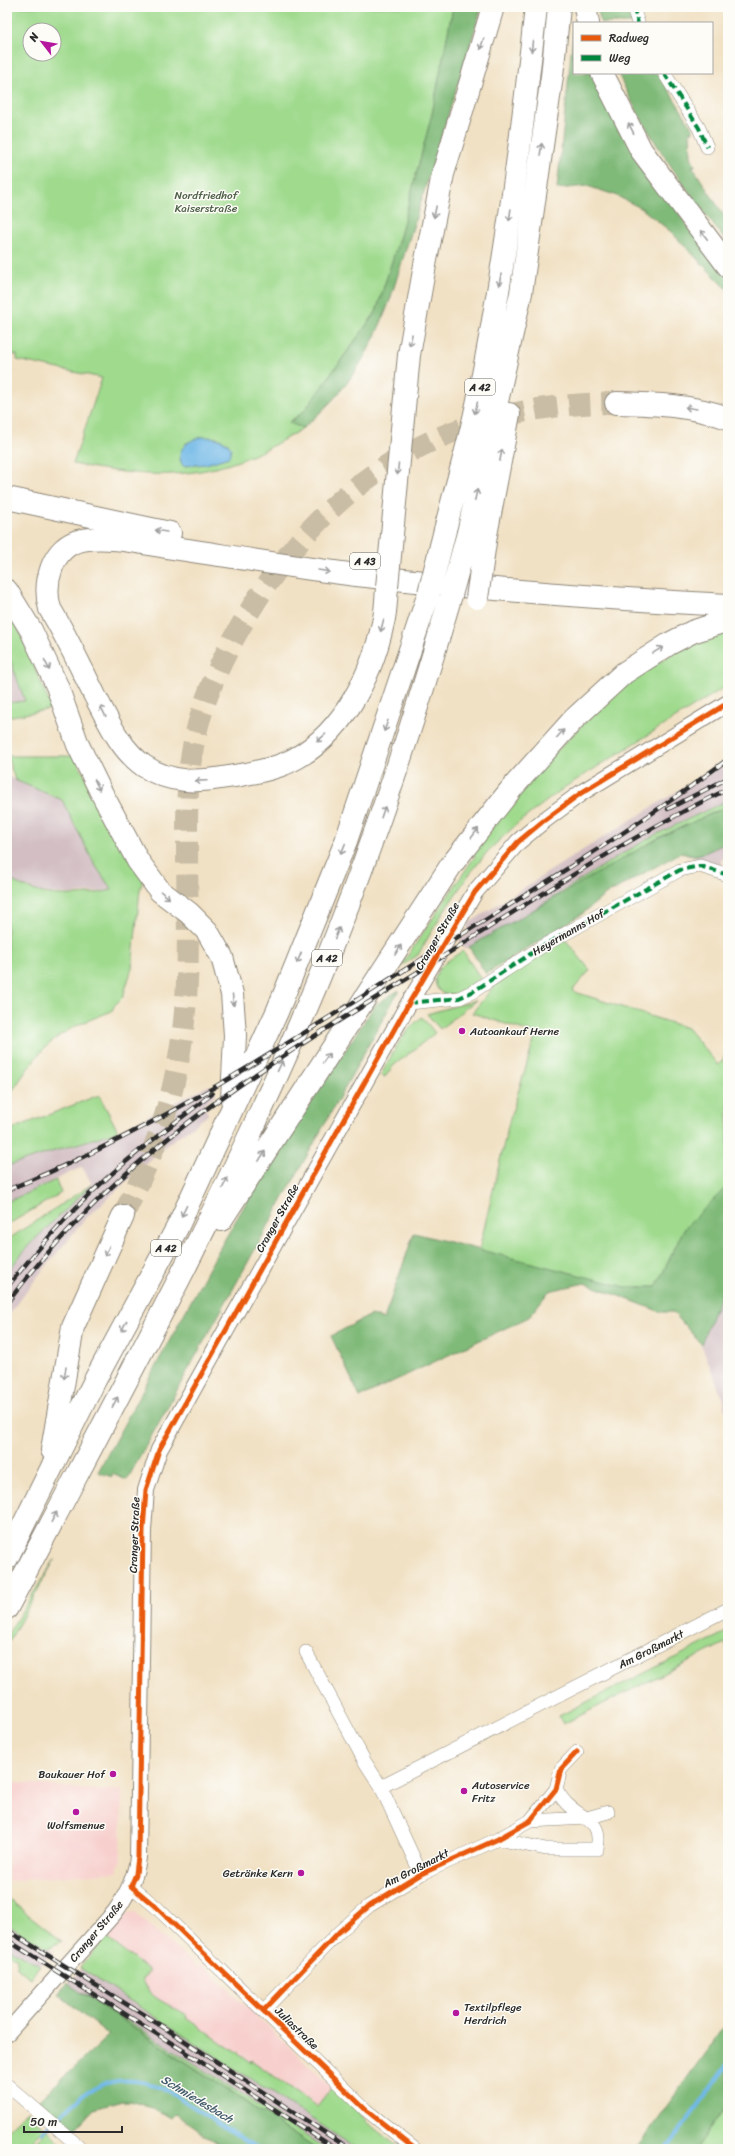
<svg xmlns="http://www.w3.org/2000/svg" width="735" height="2156" font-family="Sriracha,sans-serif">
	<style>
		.built { fill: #f7d0cd }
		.industrial { fill: #d2bec3 }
		.green { fill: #9fda8d; stroke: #65825c; fill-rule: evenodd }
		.forest { fill: #7fba78; stroke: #557252 }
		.water { fill: #6fb8e7; stroke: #4d7289 }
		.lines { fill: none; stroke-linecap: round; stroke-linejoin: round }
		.stream { stroke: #6fb8e7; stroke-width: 4 }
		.motorway-tunnel { stroke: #c9bda5; stroke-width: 22; stroke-dasharray: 22 11; stroke-linecap: butt }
		.minor-casing { stroke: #8e8678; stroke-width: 14 }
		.tertiary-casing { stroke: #8e8678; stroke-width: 18 }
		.motorway-casing { stroke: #8e8678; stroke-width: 24 }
		.minor { stroke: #fff; stroke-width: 13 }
		.tertiary { stroke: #fff; stroke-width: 16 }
		.motorway { stroke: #fff; stroke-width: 22 }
		.rail-casing { stroke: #2b2b2b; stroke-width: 4.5 }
		.rail { stroke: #fdfcf7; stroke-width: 3; stroke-dasharray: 9; stroke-linecap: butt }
		.motorway-bridge-casing { stroke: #8e8678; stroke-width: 24; stroke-linecap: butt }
		.motorway-bridge { stroke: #fff; stroke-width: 22 }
		.quiet { stroke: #00873e; stroke-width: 4; stroke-dasharray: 8 4; stroke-linecap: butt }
		.cycleway-casing { stroke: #fdfcf7; stroke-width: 8 }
		.cycleway { stroke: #e8590c; stroke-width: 5 }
		.oneway { stroke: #a0a0a0 }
		.poi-dot { fill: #b5179e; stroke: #fdfcf7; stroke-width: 1.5 }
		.labels { text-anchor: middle; stroke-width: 3; stroke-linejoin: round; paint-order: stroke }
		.shield { fill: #fdfcf7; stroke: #6a6a68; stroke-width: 1 }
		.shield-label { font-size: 10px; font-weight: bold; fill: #2b2b2b }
		.park-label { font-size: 11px; fill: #4e6048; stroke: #fdfcf7 }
		.street-label { font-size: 11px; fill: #2b2b2b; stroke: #fdfcf7 }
		.poi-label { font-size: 11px; fill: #2b2b2b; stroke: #fdfcf7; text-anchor: start }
		.water-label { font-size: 12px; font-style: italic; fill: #435c6d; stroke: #fdfcf7 }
	</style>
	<rect width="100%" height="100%" fill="#fdfcf7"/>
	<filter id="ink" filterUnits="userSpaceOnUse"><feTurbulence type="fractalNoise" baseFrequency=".025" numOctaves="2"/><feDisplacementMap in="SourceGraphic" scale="8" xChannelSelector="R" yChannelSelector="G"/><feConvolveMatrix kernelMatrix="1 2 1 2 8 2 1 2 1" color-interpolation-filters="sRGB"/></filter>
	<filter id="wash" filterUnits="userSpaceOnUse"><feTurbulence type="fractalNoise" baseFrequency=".012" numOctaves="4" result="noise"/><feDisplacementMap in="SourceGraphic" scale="16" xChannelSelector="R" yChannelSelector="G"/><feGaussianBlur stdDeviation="0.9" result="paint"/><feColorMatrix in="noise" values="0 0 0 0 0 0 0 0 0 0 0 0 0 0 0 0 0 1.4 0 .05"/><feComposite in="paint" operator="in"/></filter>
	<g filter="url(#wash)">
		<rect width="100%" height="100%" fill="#f1e1c4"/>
		<path class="built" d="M7 1781 89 1790H122L121 1859 117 1872 8 1881Z
			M134 1912 198 1968 201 1964 332 2087 317 2106 252 2060 250 2062 186 2018 187 2015 174 2007 157 2000 145 1989 142 1980 148 1971 106 1937 128 1913Z"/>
		<path class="industrial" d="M7 651 9 655 25 701 7 703Z
			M728 757V800L653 836 617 857 503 929 465 949 459 940 470 933 467 927 469 923 578 853 710 771Z
			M7 776 62 800 95 865 112 890 72 894 50 893 37 892 7 879Z
			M728 842V860L721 858 722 867 680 853 700 854Z
			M210 1085 216 1094 203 1105 208 1113 207 1116 169 1143 85 1219 35 1280 7 1318V1272L29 1245 92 1184 82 1167 7 1202V1166L118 1131Z
			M728 1277V1409L724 1410V1401L701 1344Z
			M7 1925 53 1951 40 1966 7 1947Z
			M81 1969 95 1978 358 2149H326L68 1984Z"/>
		<path class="green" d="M7 7H453L432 114 400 236 376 312 304 411 289 422 303 428C222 480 166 482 73 464L102 378 17 360V355L7 354ZM30 30H54V54H30ZM202 437 218 438 228 443 229 457 206 464 184 466 180 460 186 443Z
			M7 610 20 633 52 709 7 717V703L25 701 7 651Z
			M728 630V685L565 787 518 823 488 851 468 876 442 914 418 955 400 967 475 856 472 853 529 780 613 693 681 648Z
			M7 756H74L143 880 140 890 132 968 123 997 114 1006 112 1011C92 1019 71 1026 54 1040 34 1055 22 1079 7 1098V879C17 883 26 888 36 891 55 898 93 895 112 890L95 865 62 800 15 780Z
			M728 800V806L660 837 503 929 617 857 653 836Z
			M564 938 590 970 572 991 687 1028 718 1065 723 1060 728 1048V1185L684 1229 656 1287H626L479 1250 509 1122 536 1034 472 1013 494 986 533 955Z
			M463 951 481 979 456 994H443L437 988C429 970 450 959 463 951Z
			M476 1000 440 1029 427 1014Z
			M422 1017 435 1033 393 1066 385 1077 381 1075C393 1053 402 1032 422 1017Z
			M99 1095 118 1131 7 1166V1131Z
			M56 1180 61 1193 7 1225V1202Z
			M92 1184 29 1245 7 1272V1240Z
			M55 1559 7 1645V1635Z
			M728 1631V1649L725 1643 563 1724 559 1716Z
			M7 1898 62 1941 48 1948 7 1925Z
			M106 1937 149 1971 142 1980C150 2000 170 2004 187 2015L186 2018 250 2062 251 2060 317 2106 332 2087 374 2127 402 2149H358L80 1968Z
			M7 1947 40 1966 30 1978 17 1967 15 1957 7 1953Z
			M82 1992 104 2005 326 2149H316Z
			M728 2103V2149H696Z
			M28 2110 31 2116 45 2129 24 2149H7V2130Z
			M48 2131 63 2145 59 2149H29Z"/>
		<path class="forest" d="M453 7H482L390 300C369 356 349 389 303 428L289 423 304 411 376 312 400 236 432 114Z
			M597 7H629L633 23H601Z
			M574 25V73H596L681 217 728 278V290L670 231 641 208 615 195 587 186 557 189Z
			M618 73H658L693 129V132H690L691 156 695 166H692L728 222V244C687 190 646 136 618 73Z
			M728 806V842C716 847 694 862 682 852L680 853 605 895 582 914 486 974 469 947 660 837Z
			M399 990 127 1480 112 1474V1477L98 1472 221 1246 251 1194 375 1005Z
			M728 1185V1277L701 1344 673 1312H661L585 1283 549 1291 529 1317 360 1397 331 1336 371 1315 384 1319 414 1233 626 1287H656L684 1229Z
			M67 1983 316 2149H226L175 2114 171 2118 153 2107 130 2101H122L94 2109 74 2130 39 2100 109 2035 58 1994Z
			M728 2021V2103L696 2149H636Z"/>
		<path class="water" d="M202 437C212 437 226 438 231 449L229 457 206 464 183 466C174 451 187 440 202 437Z"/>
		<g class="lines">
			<path class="stream" d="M43 2133C81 2095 104 2066 163 2088L258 2149
				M667 2149 728 2064"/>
		</g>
	</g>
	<g filter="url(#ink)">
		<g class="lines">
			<path class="motorway-tunnel" d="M123 1216C134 1193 145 1170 154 1147 171 1104 181 1057 185 1011 190 956 187 899 187 844 187 808 187 772 195 737 206 690 226 650 251 609 333 473 456 403 616 403"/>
			<g class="minor-casing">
				<path id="minor" d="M633 7 638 23
					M664 73 699 128 707 147
					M409 1003 459 998 474 991 541 947 680 870 700 866 728 875
					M306 1652 365 1762 381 1787 421 1874
					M381 1787 728 1609
					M530 1821 587 1818 608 1812
					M498 1839 546 1849H597C603 1819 584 1821 567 1804 563 1800 559 1794 556 1789
					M131 1886 156 1907 366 2110 415 2149
					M264 2010 339 1932 369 1906 421 1874 498 1839 530 1821 556 1789 561 1769 577 1752
					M7 2085 82 2149"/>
			</g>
			<g class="tertiary-casing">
				<path id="tertiary" d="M7 2033 115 1912C127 1895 136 1878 138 1857L143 1530 146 1490 159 1450 409 1003 475 892 518 842 542 822 581 793 728 703"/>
			</g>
			<g class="motorway-casing">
				<path id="motorway" d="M585 7 588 23
					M602 73 641 150 728 266
					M616 403C655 404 691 405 728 418
					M7 498 170 533
					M393 524 409 355 425 265 443 174 493 7
					M445 530C456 485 470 441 479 395 505 267 522 137 536 7
					M468 533 521 293 552 76 559 7
					M486 535 509 414
					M387 587C386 599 386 612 383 623 371 679 339 741 284 764 266 771 247 774 228 777 198 782 171 784 144 766 120 749 109 722 96 698 81 668 67 637 50 609 43 584 51 546 82 540 109 535 146 544 174 548 227 556 281 565 334 572 367 577 400 579 433 583 531 593 630 600 728 605
					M7 591 31 630 57 686 78 745 100 790 138 861 160 891 189 913 207 931 222 957 232 994 235 1035 232 1100
					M221 1220 452 864 512 788 574 719 624 673 669 644 692 632 728 620
					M52 1450 73 1327 123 1216
					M7 1558 95 1380 177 1228 277 1012 346 841 429 593
					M7 1608C108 1414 215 1222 301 1021 361 882 409 740 451 595"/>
			</g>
			<use href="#minor" class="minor"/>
			<use href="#tertiary" class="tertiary"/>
			<use href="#motorway" class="motorway"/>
			<g class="rail-casing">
				<path id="rail" d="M668 809 728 778
					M7 1190C149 1134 277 1050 406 969 515 901 626 836 728 759
					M7 1287C38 1249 70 1211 106 1179 140 1148 176 1122 212 1094
					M7 1303C49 1248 96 1198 149 1154 239 1078 343 1019 442 957 536 898 628 837 728 789
					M7 1930 168 2030 350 2149
					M7 1940 184 2051 336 2149"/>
			</g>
			<use href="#rail" class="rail"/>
			<g class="motorway-bridge-casing">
				<path id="motorway-bridge" d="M387 587 393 524
					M429 593 445 530
					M451 595 468 533
					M477 598 486 535"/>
			</g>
			<use href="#motorway-bridge" class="motorway-bridge"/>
			<path class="quiet" d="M633 7 638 23
				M664 73 699 128 707 147
				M409 1003 459 998 474 991 541 947 680 870 700 866 728 875"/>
			<g class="cycleway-casing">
				<path id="cycleway" d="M264 2010 339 1932 369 1906 421 1874 498 1839 530 1821 556 1789 561 1769 577 1752
					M415 2149 366 2110 156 1907 131 1886 136 1874 138 1857 143 1530 146 1490 159 1450 409 1003 475 892 518 842 542 822 581 793 728 703"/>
			</g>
			<use href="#cycleway" class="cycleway"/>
		</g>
		<defs><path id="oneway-shaft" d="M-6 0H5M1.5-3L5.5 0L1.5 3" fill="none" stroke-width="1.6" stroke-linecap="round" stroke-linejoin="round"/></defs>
		<g class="oneway">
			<use href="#oneway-shaft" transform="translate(482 44) rotate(107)"/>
			<use href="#oneway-shaft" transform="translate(532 46) rotate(96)"/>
			<use href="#oneway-shaft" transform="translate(631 128) rotate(-117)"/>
			<use href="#oneway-shaft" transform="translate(541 149) rotate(-82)"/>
			<use href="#oneway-shaft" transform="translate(435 212) rotate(101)"/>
			<use href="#oneway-shaft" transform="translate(510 215) rotate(98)"/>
			<use href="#oneway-shaft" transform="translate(704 235) rotate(-128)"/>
			<use href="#oneway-shaft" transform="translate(500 280) rotate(100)"/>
			<use href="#oneway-shaft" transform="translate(411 340) rotate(100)"/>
			<use href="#oneway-shaft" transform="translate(476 408) rotate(104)"/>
			<use href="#oneway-shaft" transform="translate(691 408) rotate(-171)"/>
			<use href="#oneway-shaft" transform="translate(501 455) rotate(-79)"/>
			<use href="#oneway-shaft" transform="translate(398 469) rotate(95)"/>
			<use href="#oneway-shaft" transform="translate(476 495) rotate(-77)"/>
			<use href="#oneway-shaft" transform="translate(161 531) rotate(-171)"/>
			<use href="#oneway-shaft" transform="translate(324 571) rotate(9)"/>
			<use href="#oneway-shaft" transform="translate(382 626) rotate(104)"/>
			<use href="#oneway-shaft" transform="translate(658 650) rotate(-32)"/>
			<use href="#oneway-shaft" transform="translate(47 665) rotate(65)"/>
			<use href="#oneway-shaft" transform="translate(103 711) rotate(-117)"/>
			<use href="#oneway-shaft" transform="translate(386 726) rotate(109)"/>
			<use href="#oneway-shaft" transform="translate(560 734) rotate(-48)"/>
			<use href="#oneway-shaft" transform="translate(321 738) rotate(139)"/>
			<use href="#oneway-shaft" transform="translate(201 781) rotate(178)"/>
			<use href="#oneway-shaft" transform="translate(97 785) rotate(64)"/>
			<use href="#oneway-shaft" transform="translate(383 812) rotate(-71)"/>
			<use href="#oneway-shaft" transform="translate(475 833) rotate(-53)"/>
			<use href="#oneway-shaft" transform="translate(343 849) rotate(112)"/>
			<use href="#oneway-shaft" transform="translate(165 895) rotate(39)"/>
			<use href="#oneway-shaft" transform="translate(337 933) rotate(-68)"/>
			<use href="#oneway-shaft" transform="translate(398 950) rotate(-58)"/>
			<use href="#oneway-shaft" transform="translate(299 958) rotate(113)"/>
			<use href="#oneway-shaft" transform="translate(233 1000) rotate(85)"/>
			<use href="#oneway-shaft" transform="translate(326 1058) rotate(-56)"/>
			<use href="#oneway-shaft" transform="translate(280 1066) rotate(-65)"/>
			<use href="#oneway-shaft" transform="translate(262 1156) rotate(-58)"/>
			<use href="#oneway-shaft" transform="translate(225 1183) rotate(-65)"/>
			<use href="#oneway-shaft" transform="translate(184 1211) rotate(116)"/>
			<use href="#oneway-shaft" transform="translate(107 1251) rotate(114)"/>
			<use href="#oneway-shaft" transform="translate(124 1326) rotate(118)"/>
			<use href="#oneway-shaft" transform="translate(65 1373) rotate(100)"/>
			<use href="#oneway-shaft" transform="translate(115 1402) rotate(-62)"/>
			<use href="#oneway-shaft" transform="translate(54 1517) rotate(-62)"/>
		</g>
	</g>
	<g class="poi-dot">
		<circle cx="462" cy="1031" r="4"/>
		<circle cx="113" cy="1774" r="4"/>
		<circle cx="464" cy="1791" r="4"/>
		<circle cx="76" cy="1812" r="4"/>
		<circle cx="301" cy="1873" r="4"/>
		<circle cx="456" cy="2013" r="4"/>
	</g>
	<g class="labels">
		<g class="shield">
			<rect x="465" y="379" width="30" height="16" rx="3"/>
			<rect x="350" y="553" width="30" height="16" rx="3"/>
			<rect x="312" y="950" width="30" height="16" rx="3"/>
			<rect x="151" y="1240" width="30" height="16" rx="3"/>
		</g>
		<g class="shield-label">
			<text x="480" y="391">A 42</text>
			<text x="365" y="565">A 43</text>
			<text x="327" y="962">A 42</text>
			<text x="166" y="1252">A 42</text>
		</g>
		<g class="park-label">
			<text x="206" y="199">Nordfriedhof<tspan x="206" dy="13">Kaiserstraße</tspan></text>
		</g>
		<g class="street-label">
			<text transform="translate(568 932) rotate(-30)" y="4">Heyermanns Hof</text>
			<text transform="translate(437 936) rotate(-60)" y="4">Cranger Straße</text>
			<text transform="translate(277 1218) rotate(-61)" y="4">Cranger Straße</text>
			<text transform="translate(134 1535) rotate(-88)" y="4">Cranger Straße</text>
			<text transform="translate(651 1649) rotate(-27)" y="4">Am Großmarkt</text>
			<text transform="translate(416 1868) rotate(-27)" y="4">Am Großmarkt</text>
			<text transform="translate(96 1931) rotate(-50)" y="4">Cranger Straße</text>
			<text transform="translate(297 2028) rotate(44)" y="4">Juliastraße</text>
		</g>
		<g class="poi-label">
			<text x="470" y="1035">Autoankauf Herne</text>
			<text x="105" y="1778" text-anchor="end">Baukauer Hof</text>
			<text x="472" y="1789">Autoservice<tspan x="472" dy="13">Fritz</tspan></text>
			<text x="76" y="1829" text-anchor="middle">Wolfsmenue</text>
			<text x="293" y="1877" text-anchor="end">Getränke Kern</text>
			<text x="464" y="2011">Textilpflege<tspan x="464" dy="13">Herdrich</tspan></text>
		</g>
		<g class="water-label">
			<text transform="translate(197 2099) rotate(31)" y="4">Schmiedesbach</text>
		</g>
	</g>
	<rect width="735" height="2156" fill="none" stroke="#fdfcf7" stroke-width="24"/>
	<rect x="573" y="22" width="140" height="52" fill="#fdfcf7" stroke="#a9a8a5"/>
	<rect x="581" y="35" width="20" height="6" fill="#e8590c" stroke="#a9a8a5"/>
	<text x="609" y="42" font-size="12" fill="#2b2b2b">Radweg</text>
	<rect x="581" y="55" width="20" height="6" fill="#00873e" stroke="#a9a8a5"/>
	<text x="609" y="62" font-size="12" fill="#2b2b2b">Weg</text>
	<g transform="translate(42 42) rotate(301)"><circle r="19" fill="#fdfcf7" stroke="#a9a8a5"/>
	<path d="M0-3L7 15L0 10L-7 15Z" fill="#b5179e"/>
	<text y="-6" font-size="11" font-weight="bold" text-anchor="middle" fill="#2b2b2b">N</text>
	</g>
	<path d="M24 2126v6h98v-6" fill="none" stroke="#2b2b2b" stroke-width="2"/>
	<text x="30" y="2126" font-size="12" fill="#2b2b2b" stroke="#fdfcf7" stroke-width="3" paint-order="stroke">50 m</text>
</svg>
